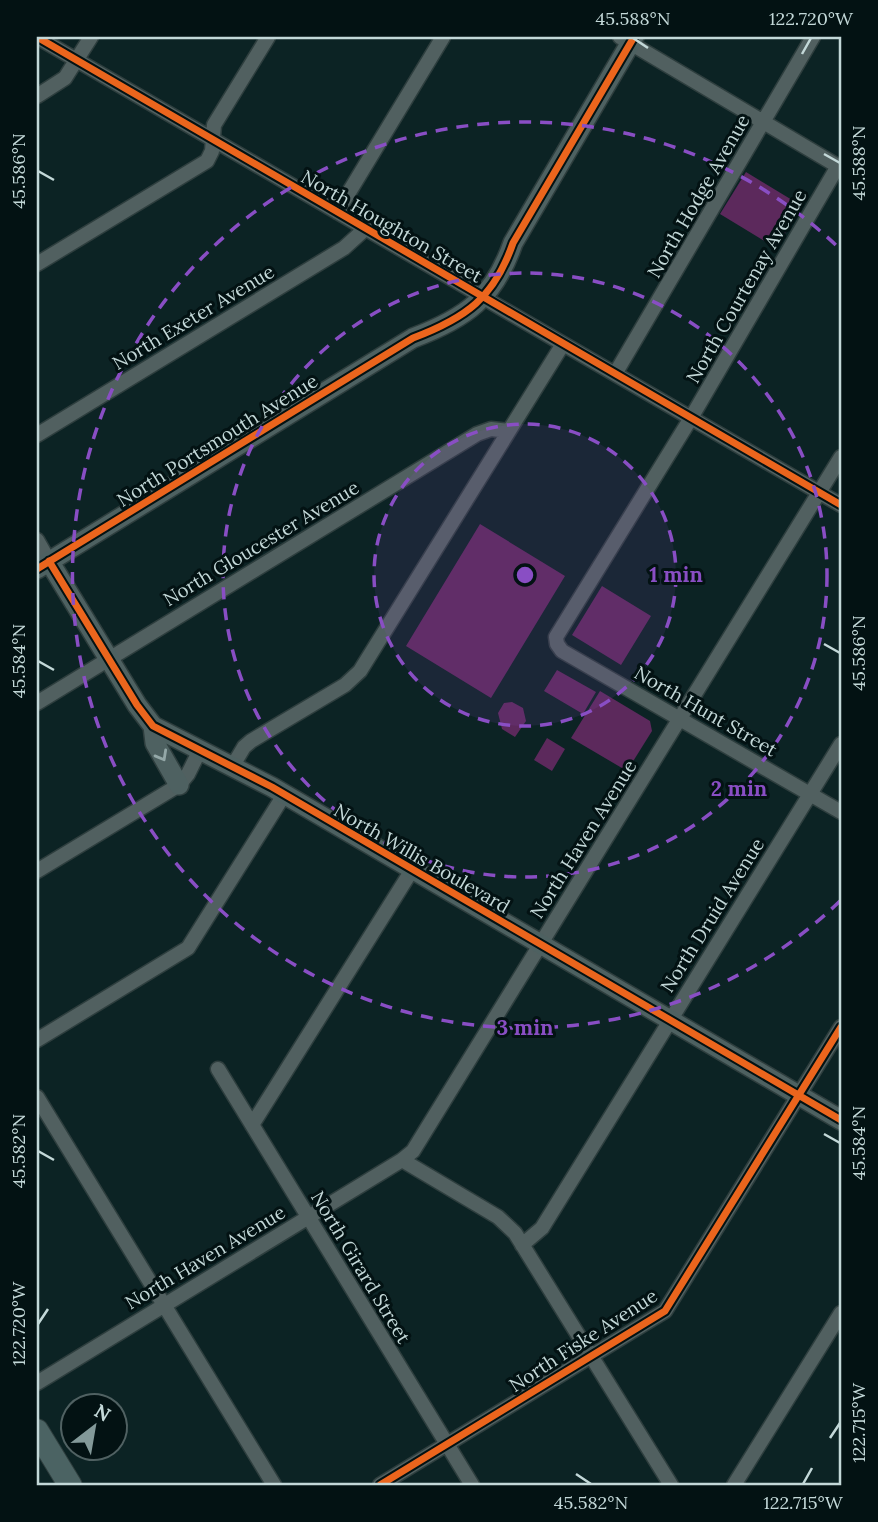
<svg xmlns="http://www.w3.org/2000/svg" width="878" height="1522" font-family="Lora,serif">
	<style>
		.green { fill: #5c295c }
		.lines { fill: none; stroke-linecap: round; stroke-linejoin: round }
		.street-casing { stroke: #2e3e3e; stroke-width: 17 }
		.secondary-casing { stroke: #2e3e3e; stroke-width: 22 }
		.primary-casing { stroke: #2e3e3e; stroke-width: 25 }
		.street { stroke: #516060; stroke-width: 14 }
		.secondary { stroke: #4e6161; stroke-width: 19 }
		.primary { stroke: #4b6363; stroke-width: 23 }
		.cycleway-casing { stroke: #031213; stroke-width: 11 }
		.cycleway { stroke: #eb651d; stroke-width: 7 }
		.oneway { stroke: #94a8a8 }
		.ticks { fill: none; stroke: #c3d8d8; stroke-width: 2.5 }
		.ring { fill: none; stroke: #894ec4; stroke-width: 3.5; stroke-dasharray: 12 9 }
		.labels { text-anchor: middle; stroke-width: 6; stroke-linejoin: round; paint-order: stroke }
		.street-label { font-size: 19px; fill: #c3d8d8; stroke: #031213 }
		.centre { fill: #894ec4; stroke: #031213; stroke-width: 3.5 }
		.ring-label { font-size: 21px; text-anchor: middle; font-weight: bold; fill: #894ec4; stroke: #031213; stroke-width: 6; stroke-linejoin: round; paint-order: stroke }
		.neatline { fill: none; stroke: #c3d8d8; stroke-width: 2.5 }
		.ticks-label { font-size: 18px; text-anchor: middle; fill: #c3d8d8 }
	</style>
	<rect width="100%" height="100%" fill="#0c2324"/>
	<path class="green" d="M746 172 802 206 776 248 720 214Z
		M480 524 565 576 491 698 406 646Z
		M602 586 651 616 621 665 572 635Z
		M557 670 596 692 583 714 544 691Z
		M600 691 650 721 652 731 627 771 571 738Z
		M512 702 523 708 526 721 515 737 502 729 498 713 504 703Z
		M547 738 565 749 552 771 534 760Z"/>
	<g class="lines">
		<g class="street-casing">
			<path id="street" d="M37 37 473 291
				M620 37 841 168
				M37 96 65 78 91 37
				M838 166 691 418 556 637 557 644 562 651 841 812
				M337 212 443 37
				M37 264 207 161 212 151 214 125 268 37
				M484 298 841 505
				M615 374 813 37
				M37 435 344 248 365 229
				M37 540 49 561
				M37 703 477 434 491 429 509 431
				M232 767 244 747 251 741 345 685 360 671 563 344
				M37 871 179 785 188 774 200 750
				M37 1040 188 948 284 795
				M218 1069 472 1485
				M37 1097 274 1485
				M252 1125 412 870
				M402 1160 498 1217 515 1233 671 1485
				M522 1245 542 1228 841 744
				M37 1383 402 1160 413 1151 841 457
				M380 1485 665 1311 841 1027
				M734 1485 841 1313"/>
		</g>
		<g class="secondary-casing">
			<path id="secondary" d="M49 561 137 705 153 726 272 787 841 1120
				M37 569 413 338C466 318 494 298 513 243L634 37
				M153 726 155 743 179 785"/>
		</g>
		<g class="primary-casing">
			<path id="primary" d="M37 1431 70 1485"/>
		</g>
		<use href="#street" class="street"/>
		<use href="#secondary" class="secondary"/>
		<use href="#primary" class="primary"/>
		<g class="cycleway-casing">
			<path id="cycleway" d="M37 37 841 505
				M49 561 137 705 153 726 272 787 841 1120
				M37 569 413 338C466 318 494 298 513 243L634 37
				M380 1485 665 1311 841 1027"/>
		</g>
		<use href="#cycleway" class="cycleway"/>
	</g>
	<defs><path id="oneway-chevron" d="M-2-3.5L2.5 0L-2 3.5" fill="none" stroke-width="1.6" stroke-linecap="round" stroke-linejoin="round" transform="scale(1.75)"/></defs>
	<use class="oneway" href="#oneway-chevron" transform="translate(162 756) rotate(61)"/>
	<path class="ticks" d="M633 38 648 48M802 54 811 38M824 154 840 163M38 171 54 180M824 644 840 653M38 661 54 670M824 1134 840 1143M38 1151 54 1160M38 1324 48 1309M830 1438 840 1423M576 1474 591 1484M803 1484 812 1468"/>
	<circle cx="525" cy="575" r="151" fill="#894ec4" fill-opacity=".12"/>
	<g class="ring">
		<circle cx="525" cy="575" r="151"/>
		<circle cx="525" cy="575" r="302"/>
		<path d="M840 901A453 453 0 1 1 840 249"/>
	</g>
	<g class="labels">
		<g class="street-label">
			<text transform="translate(698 196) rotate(-60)" y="7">North Hodge Avenue</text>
			<text transform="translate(392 226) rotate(30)" y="7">North Houghton Street</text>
			<text transform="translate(746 286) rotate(-60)" y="7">North Courtenay Avenue</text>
			<text transform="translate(193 317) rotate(-31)" y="7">North Exeter Avenue</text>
			<text transform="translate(217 440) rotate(-32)" y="7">North Portsmouth Avenue</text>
			<text transform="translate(261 543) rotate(-31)" y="7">North Gloucester Avenue</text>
			<text transform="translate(706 711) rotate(30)" y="7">North Hunt Street</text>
			<text transform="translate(583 839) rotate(-58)" y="7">North Haven Avenue</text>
			<text transform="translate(422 858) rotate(30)" y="7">North Willis Boulevard</text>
			<text transform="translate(712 915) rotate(-58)" y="7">North Druid Avenue</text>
			<text transform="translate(205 1257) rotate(-31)" y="7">North Haven Avenue</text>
			<text transform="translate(361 1267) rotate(59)" y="7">North Girard Street</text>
			<text transform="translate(583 1340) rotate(-33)" y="7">North Fiske Avenue</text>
		</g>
	</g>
	<circle cx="525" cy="575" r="10" class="centre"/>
	<g class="ring-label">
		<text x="676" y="582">1 min</text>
		<text x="739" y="796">2 min</text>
		<text x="525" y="1035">3 min</text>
	</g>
	<rect width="878" height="1522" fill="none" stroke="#031213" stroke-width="77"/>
	<g transform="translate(94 1427) rotate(31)"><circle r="33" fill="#031213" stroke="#506162" stroke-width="2"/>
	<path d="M0-5L12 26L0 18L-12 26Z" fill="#839999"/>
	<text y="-10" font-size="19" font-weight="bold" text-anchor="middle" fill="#c3d8d8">N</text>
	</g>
	<rect x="38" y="38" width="802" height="1446" class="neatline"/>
	<g class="ticks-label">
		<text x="633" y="25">45.588°N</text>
		<text x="811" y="25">122.720°W</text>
		<text transform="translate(859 163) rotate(-90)" y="6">45.588°N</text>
		<text transform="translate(19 171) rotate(-90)" y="6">45.586°N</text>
		<text transform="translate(859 653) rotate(-90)" y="6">45.586°N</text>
		<text transform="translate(19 661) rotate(-90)" y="6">45.584°N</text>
		<text transform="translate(859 1143) rotate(-90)" y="6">45.584°N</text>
		<text transform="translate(19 1151) rotate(-90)" y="6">45.582°N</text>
		<text transform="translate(19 1324) rotate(-90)" y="6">122.720°W</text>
		<text transform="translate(859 1423) rotate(-90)" y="6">122.715°W</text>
		<text x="591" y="1509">45.582°N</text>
		<text x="803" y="1509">122.715°W</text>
	</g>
</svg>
